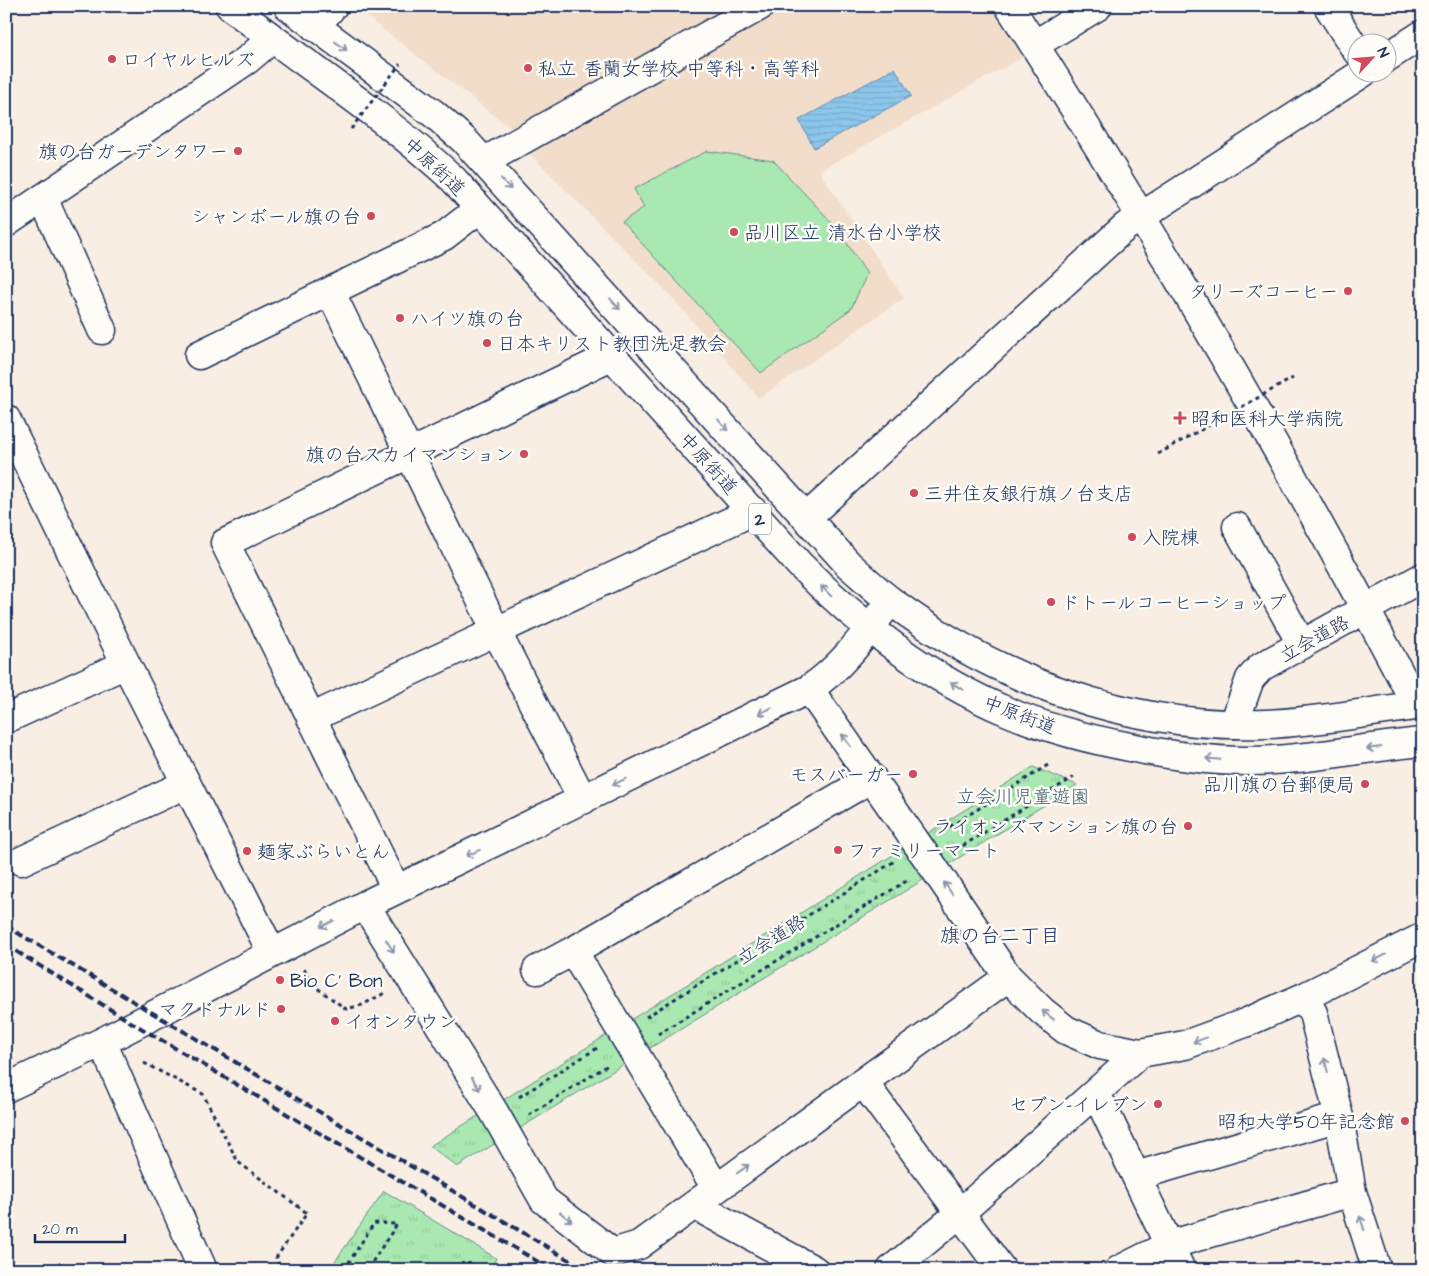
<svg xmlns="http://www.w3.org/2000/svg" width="1429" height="1276" font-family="'Architects Daughter','Klee One',sans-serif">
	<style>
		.built { fill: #f2ddcb }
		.grass { fill: url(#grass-tufts); stroke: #628c88 }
		.pitch { fill: #a9e9b1; stroke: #628c88 }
		.water { fill: url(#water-rules); stroke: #5f8ab3 }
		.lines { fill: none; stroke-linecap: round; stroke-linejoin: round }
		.minor-casing { stroke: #1b2f5e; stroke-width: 31 }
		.major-casing { stroke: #1b2f5e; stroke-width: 31 }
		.path { stroke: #1b2f5e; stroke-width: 3; stroke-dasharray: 4 4; stroke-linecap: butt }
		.minor { stroke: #fdfcf7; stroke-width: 28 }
		.major { stroke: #fdfcf7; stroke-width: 28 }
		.rail { stroke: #1b2f5e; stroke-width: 4; stroke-dasharray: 8 4; stroke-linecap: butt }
		.path-bridge { stroke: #1b2f5e; stroke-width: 3; stroke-dasharray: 4 4; stroke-linecap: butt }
		.oneway { stroke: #8c96aa }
		.poi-dot { fill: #d1495b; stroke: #fdfcf7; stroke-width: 2 }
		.labels { text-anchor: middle; stroke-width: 5; stroke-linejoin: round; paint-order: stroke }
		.shield { fill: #fdfcf7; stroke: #5f6c8c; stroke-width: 1 }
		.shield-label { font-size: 18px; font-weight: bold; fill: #1b2f5e }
		.poi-label { font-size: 19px; fill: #1b2f5e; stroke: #fdfcf7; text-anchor: start }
		.street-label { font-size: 19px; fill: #1b2f5e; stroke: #fdfcf7 }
		.park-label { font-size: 19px; fill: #3e5e73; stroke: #fdfcf7 }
		.neighbourhood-label { font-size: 20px; fill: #1b2f5e; stroke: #fdfcf7 }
	</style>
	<defs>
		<pattern id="grass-tufts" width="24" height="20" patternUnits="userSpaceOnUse" patternTransform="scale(1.25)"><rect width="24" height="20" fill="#a9e9b1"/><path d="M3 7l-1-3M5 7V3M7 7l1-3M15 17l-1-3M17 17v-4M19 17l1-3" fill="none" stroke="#91c89b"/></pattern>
		<pattern id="water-rules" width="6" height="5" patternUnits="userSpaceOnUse" patternTransform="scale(1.25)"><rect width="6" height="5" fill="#8cc6eb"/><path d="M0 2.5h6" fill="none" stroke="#78aacc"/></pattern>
	</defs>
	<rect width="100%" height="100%" fill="#f8eee3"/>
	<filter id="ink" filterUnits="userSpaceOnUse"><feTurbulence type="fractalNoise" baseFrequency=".02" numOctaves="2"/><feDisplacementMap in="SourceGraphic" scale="10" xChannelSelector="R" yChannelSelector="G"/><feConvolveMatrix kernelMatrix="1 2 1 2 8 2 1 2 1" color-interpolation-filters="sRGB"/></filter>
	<g filter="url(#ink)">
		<path class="built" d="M353 6H735L513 130Z
			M781 6H999L1030 53 819 171 904 298 759 398 669 294 526 150Z"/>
		<path class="grass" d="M1033 767 1077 785 457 1167 430 1146Z
			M384 1191 496 1258 490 1270H329Z"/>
		<path class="pitch" d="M707 151 773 160 837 228 867 274 851 309 761 373 622 222 644 207 634 189Z"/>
		<path class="water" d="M895 68 911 96 814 148 799 120Z"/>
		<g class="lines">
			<g class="minor-casing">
				<path id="minor" d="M1009 6C1156 232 1291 467 1417 706
					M1328 6 1356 50
					M315 27 333 6
					M1034 45 1098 6
					M1386 58 1423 34
					M485 161 760 6
					M43 198 102 330
					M6 223 247 60 272 39
					M331 293 496 631 583 800
					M199 355 444 236 479 209
					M6 419 126 664 271 951
					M806 518 1125 227 1364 72
					M1237 527 1302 645
					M809 689 932 865 1008 977 1042 1011 1066 1030 1100 1045 1140 1053 1185 1045 1245 1023 1304 997 1423 937
					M311 718 753 511
					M6 719 126 664
					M1234 724 1250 679 1261 667 1423 577
					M21 861 186 784
					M396 889 225 543 611 356
					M365 905 494 1112 544 1200 613 1253 639 1245 1008 977
					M573 951 872 778
					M537 970 573 951 716 1188
					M1304 997 1313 1013 1339 1117 1352 1192 1377 1270
					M102 1042 203 1270
					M863 1082 1002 1270
					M6 1088 102 1042 365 905 809 689C843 667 866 633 890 601
					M1096 1093 1181 1270
					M1136 1176 1339 1117
					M694 1205 814 1270
					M891 1270 960 1213 1140 1053
					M1119 1270 1169 1245 1352 1192"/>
			</g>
			<g class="major-casing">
				<path id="major" d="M230 6C304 64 384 115 453 179L800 565C858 624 930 679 1006 711 1045 728 1088 739 1130 747 1168 755 1207 761 1246 761 1305 761 1364 747 1423 742
					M288 6 434 114 464 140 849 565C863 577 877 591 892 602 1000 681 1130 729 1265 724 1318 722 1371 711 1423 705"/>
			</g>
			<path class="path" d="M943 831 1048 765
				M956 850 1074 777
				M304 969 317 988 346 1009 362 1005 385 993
				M646 1017 895 861
				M658 1034 908 880
				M144 1063 203 1094 238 1162 307 1213 276 1258 281 1270
				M519 1097 599 1047
				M529 1115 608 1065
				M344 1270 374 1223 397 1224 367 1270"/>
			<use href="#minor" class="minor"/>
			<use href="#major" class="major"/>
			<path class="rail" d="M6 926 586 1270
				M6 945 134 1024 552 1270"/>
			<path class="path-bridge" d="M351 129 400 64
				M1158 454 1293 378"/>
		</g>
		<defs><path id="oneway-shaft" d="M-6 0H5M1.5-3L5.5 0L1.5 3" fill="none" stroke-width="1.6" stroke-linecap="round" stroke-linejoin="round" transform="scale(1.25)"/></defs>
		<g class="oneway">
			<use href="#oneway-shaft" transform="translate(341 46) rotate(36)"/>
			<use href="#oneway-shaft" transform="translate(506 184) rotate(48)"/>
			<use href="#oneway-shaft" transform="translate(615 304) rotate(48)"/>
			<use href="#oneway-shaft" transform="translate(723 425) rotate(48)"/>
			<use href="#oneway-shaft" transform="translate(826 591) rotate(-135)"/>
			<use href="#oneway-shaft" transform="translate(957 686) rotate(-149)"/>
			<use href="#oneway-shaft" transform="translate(765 711) rotate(154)"/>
			<use href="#oneway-shaft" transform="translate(846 740) rotate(-125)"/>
			<use href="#oneway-shaft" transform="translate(1374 748) rotate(173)"/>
			<use href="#oneway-shaft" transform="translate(1213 759) rotate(-174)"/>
			<use href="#oneway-shaft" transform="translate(619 782) rotate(154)"/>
			<use href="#oneway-shaft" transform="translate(473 853) rotate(155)"/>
			<use href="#oneway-shaft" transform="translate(948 888) rotate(-124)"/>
			<use href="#oneway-shaft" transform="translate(327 924) rotate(153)"/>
			<use href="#oneway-shaft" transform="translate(390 946) rotate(58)"/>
			<use href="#oneway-shaft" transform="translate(1379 958) rotate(153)"/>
			<use href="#oneway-shaft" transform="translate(1048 1015) rotate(-142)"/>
			<use href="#oneway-shaft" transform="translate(1200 1040) rotate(160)"/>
			<use href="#oneway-shaft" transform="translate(1326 1065) rotate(-104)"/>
			<use href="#oneway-shaft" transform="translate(476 1084) rotate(58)"/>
			<use href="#oneway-shaft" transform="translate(743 1169) rotate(-36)"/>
			<use href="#oneway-shaft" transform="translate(566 1217) rotate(38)"/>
			<use href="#oneway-shaft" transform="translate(1362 1223) rotate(-108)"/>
		</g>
	</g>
	<g class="poi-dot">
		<circle cx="112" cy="59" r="5"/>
		<circle cx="528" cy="68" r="5"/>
		<circle cx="238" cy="151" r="5"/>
		<circle cx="371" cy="216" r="5"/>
		<circle cx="734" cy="232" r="5"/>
		<circle cx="1348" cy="291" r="5"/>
		<circle cx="400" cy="318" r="5"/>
		<circle cx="487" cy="343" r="5"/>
		<path d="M1177.5 410.5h5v5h5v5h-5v5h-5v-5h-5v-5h5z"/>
		<circle cx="524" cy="454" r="5"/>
		<circle cx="914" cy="493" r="5"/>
		<circle cx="1132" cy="537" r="5"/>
		<circle cx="1051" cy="602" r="5"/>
		<circle cx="913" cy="774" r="5"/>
		<circle cx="1365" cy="784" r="5"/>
		<circle cx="1188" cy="826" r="5"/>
		<circle cx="838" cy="850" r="5"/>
		<circle cx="247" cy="851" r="5"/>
		<circle cx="280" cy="980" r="5"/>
		<circle cx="281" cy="1009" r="5"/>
		<circle cx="335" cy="1021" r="5"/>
		<circle cx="1158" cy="1104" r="5"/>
		<circle cx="1405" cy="1121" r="5"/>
	</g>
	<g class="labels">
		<rect class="shield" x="749" y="503.5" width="22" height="31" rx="4"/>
		<g class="shield-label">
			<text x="760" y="525">2</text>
		</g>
		<g class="poi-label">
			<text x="122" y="66">ロイヤルヒルズ</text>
			<text x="538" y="75">私立 香蘭女学校 中等科・高等科</text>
			<text x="228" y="158" text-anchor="end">旗の台ガーデンタワー</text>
			<text x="361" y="223" text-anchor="end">シャンボール旗の台</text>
			<text x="744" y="239">品川区立 清水台小学校</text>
			<text x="1338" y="298" text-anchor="end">タリーズコーヒー</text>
			<text x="410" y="325">ハイツ旗の台</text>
			<text x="497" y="350">日本キリスト教団洗足教会</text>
			<text x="1191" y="425">昭和医科大学病院</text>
			<text x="514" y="461" text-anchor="end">旗の台スカイマンション</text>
			<text x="924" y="500">三井住友銀行旗ノ台支店</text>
			<text x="1142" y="544">入院棟</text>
			<text x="1061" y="609">ドトールコーヒーショップ</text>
			<text x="903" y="781" text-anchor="end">モスバーガー</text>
			<text x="1355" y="791" text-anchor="end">品川旗の台郵便局</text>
			<text x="1178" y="833" text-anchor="end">ライオンズマンション旗の台</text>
			<text x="848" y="857">ファミリーマート</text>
			<text x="257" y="858">麺家ぶらいとん</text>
			<text x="290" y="987">Bio C' Bon</text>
			<text x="271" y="1016" text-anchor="end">マクドナルド</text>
			<text x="345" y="1028">イオンタウン</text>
			<text x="1148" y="1111" text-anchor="end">セブン-イレブン</text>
			<text x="1395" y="1128" text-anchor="end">昭和大学50年記念館</text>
		</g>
		<g class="street-label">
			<text transform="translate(435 166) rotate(43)" y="7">中原街道</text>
			<text transform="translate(709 463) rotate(48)" y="7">中原街道</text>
			<text transform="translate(1314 638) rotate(-29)" y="7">立会道路</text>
			<text transform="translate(1020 714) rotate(21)" y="7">中原街道</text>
			<text transform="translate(771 939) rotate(-32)" y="7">立会道路</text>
		</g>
		<g class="park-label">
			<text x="1023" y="803">立会川児童遊園</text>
		</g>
		<g class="neighbourhood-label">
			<text x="1000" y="942">旗の台二丁目</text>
		</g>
	</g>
	<rect width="1429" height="1276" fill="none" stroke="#fdfcf7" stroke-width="25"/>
	<rect x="12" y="12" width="1404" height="1251" fill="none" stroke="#1b2f5e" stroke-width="2" filter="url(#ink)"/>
	<g transform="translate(1372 58) rotate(64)"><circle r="24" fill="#fdfcf7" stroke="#a3aaba"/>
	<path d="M0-4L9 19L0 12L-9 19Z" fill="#d1495b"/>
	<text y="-8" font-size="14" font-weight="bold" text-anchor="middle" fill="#1b2f5e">N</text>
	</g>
	<path d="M35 1234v8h90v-8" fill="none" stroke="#1b2f5e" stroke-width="2.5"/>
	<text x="42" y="1234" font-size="15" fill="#1b2f5e" stroke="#fdfcf7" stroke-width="4" paint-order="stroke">20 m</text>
</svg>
